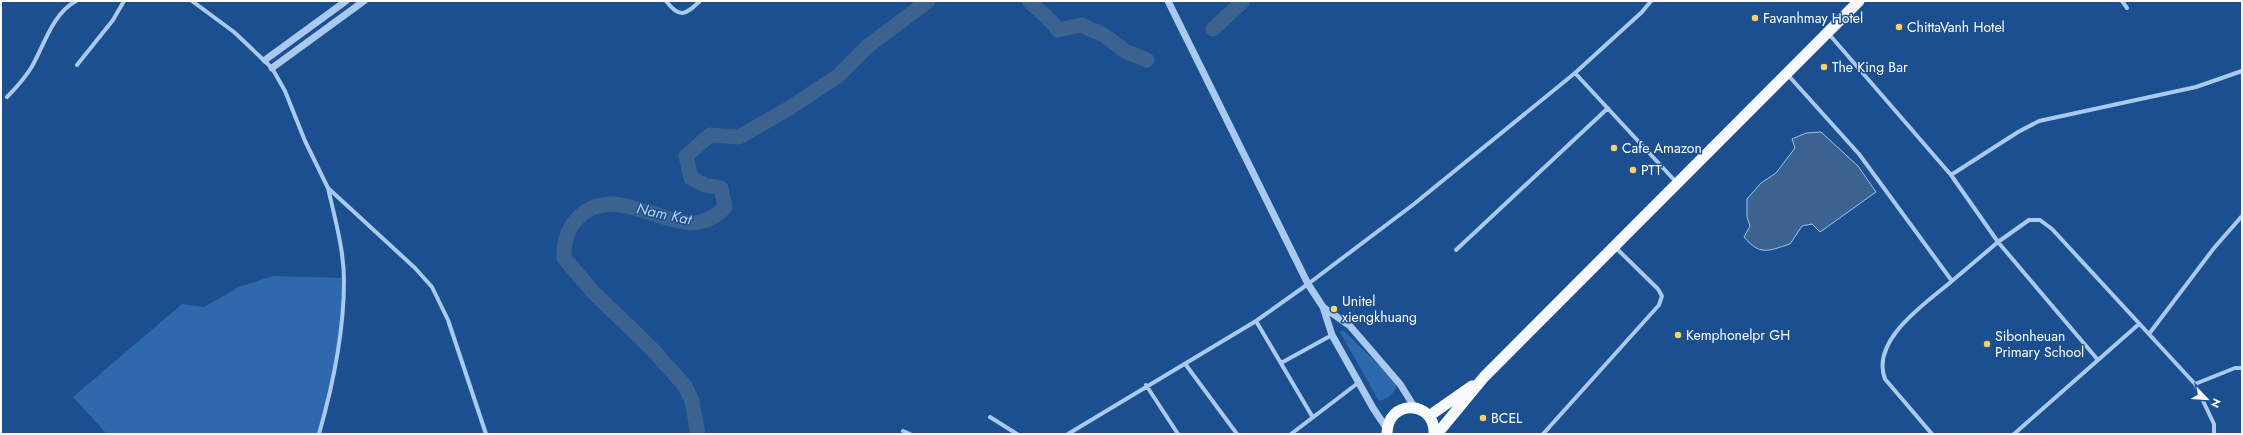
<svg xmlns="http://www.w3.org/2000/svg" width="2243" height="435" font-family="Jost,sans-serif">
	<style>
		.green { fill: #2e69ad }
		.water { fill: #3c6290; stroke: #9cc4f0 }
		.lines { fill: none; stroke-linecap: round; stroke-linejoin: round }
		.river { stroke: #3c6290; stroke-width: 15 }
		.minor { stroke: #a9c9ee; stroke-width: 4 }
		.tertiary { stroke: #a9c9ee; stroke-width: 7 }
		.trunk { stroke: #f8faff; stroke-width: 11 }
		.poi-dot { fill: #ffd166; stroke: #1b4f8f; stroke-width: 1.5 }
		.labels { text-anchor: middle; stroke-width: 3; stroke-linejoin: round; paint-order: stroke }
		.poi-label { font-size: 14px; fill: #fff; stroke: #1b4f8f; text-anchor: start }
		.water-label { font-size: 15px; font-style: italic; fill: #b5d3f5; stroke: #1b4f8f }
	</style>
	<rect width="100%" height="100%" fill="#1b4f8f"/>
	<path class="green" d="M273 276 344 278C341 333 332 381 319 434H107L73 397 182 304 204 307 239 287Z
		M1343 330 1395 381 1397 386C1395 393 1385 400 1379 401L1340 332Z"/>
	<path class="water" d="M1821 132 1858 166 1876 192 1820 232 1812 224 1802 226 1790 244C1768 251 1760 256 1744 237L1750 226 1747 217V199L1761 183 1776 173 1795 148 1792 139 1806 133Z"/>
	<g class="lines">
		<path class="river" d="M1029 1C1039 11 1050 18 1058 30L1081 25 1104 35 1125 51 1147 60
			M1213 29 1243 1
			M698 434 692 401 685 386 652 349 594 293 564 258C564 243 566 231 577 219 608 185 653 220 690 223 704 223 716 217 725 207L721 188 705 185 691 178 686 156 710 135 739 137 788 109 838 76 868 46 928 1"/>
		<path class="minor" d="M192 1 234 32 272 68 285 91 305 141 328 188 415 268 432 287 448 320 486 434
			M666 1C680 19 685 15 700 1
			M2122 1 2127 8
			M1828 33 1951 175 1998 242 2029 220H2040L2052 229 2195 384 2214 424V434
			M77 65 113 20 124 1
			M1575 73 1677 183
			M1787 74 1859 154 1952 281 1998 242 2098 360
			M7 97C16 88 24 79 31 68 44 46 52 14 76 1
			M1951 175 2018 132 2039 121 2196 87 2242 71
			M1456 250 1608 108
			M1256 321 1312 416
			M2149 334 2214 248 2242 216
			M1281 363 1332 335
			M1186 365 1237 434
			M2195 384 2235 368H2242
			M1146 385 1178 434
			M990 417 1017 434
			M903 431 910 434
			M319 434C333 385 344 332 344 281 344 250 335 219 328 188
			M1068 434 1256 321 1308 284 1414 204 1575 73 1642 12 1651 1
			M1291 434 1358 383
			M1543 434 1659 305 1662 296 1658 289 1615 247
			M1932 434 1885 379C1870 340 1926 303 1952 281
			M2014 434 2139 324"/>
		<path class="tertiary" d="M1168 1 1308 284 1323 307 1332 335 1373 408 1387 429
			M265 60 346 1
			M272 68 364 1
			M1323 307 1350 326 1400 384 1415 408"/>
		<path class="trunk" d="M1429 416 1472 386
			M1387 434C1387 398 1436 400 1434 434
			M1437 434 1484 377 1859 1"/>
	</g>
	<g class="poi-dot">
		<circle cx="1755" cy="18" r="4"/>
		<circle cx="1899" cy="27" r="4"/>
		<circle cx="1824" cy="67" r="4"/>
		<circle cx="1614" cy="148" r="4"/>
		<circle cx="1633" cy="170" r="4"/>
		<circle cx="1334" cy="309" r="4"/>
		<circle cx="1678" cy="335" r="4"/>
		<circle cx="1987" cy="344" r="4"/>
		<circle cx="1483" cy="418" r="4"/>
	</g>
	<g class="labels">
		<g class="poi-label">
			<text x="1763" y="23">Favanhmay Hotel</text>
			<text x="1907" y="32">ChittaVanh Hotel</text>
			<text x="1832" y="72">The King Bar</text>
			<text x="1622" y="153">Cafe Amazon</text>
			<text x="1641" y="175">PTT</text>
			<text x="1342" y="306">Unitel<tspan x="1342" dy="16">xiengkhuang</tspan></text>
			<text x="1686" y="340">Kemphonelpr GH</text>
			<text x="1995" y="341">Sibonheuan<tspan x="1995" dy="16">Primary School</tspan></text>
			<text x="1491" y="423">BCEL</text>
		</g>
		<g class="water-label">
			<text transform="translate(664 214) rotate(12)" y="5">Nam Kat</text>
		</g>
	</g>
	<rect width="2243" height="435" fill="none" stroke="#ffffff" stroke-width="4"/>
	<g transform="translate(2207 399) rotate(115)" stroke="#1b4f8f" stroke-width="3" paint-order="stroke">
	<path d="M0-3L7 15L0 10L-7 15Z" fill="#ffffff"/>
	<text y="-6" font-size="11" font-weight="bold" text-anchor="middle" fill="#ffffff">N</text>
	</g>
</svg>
